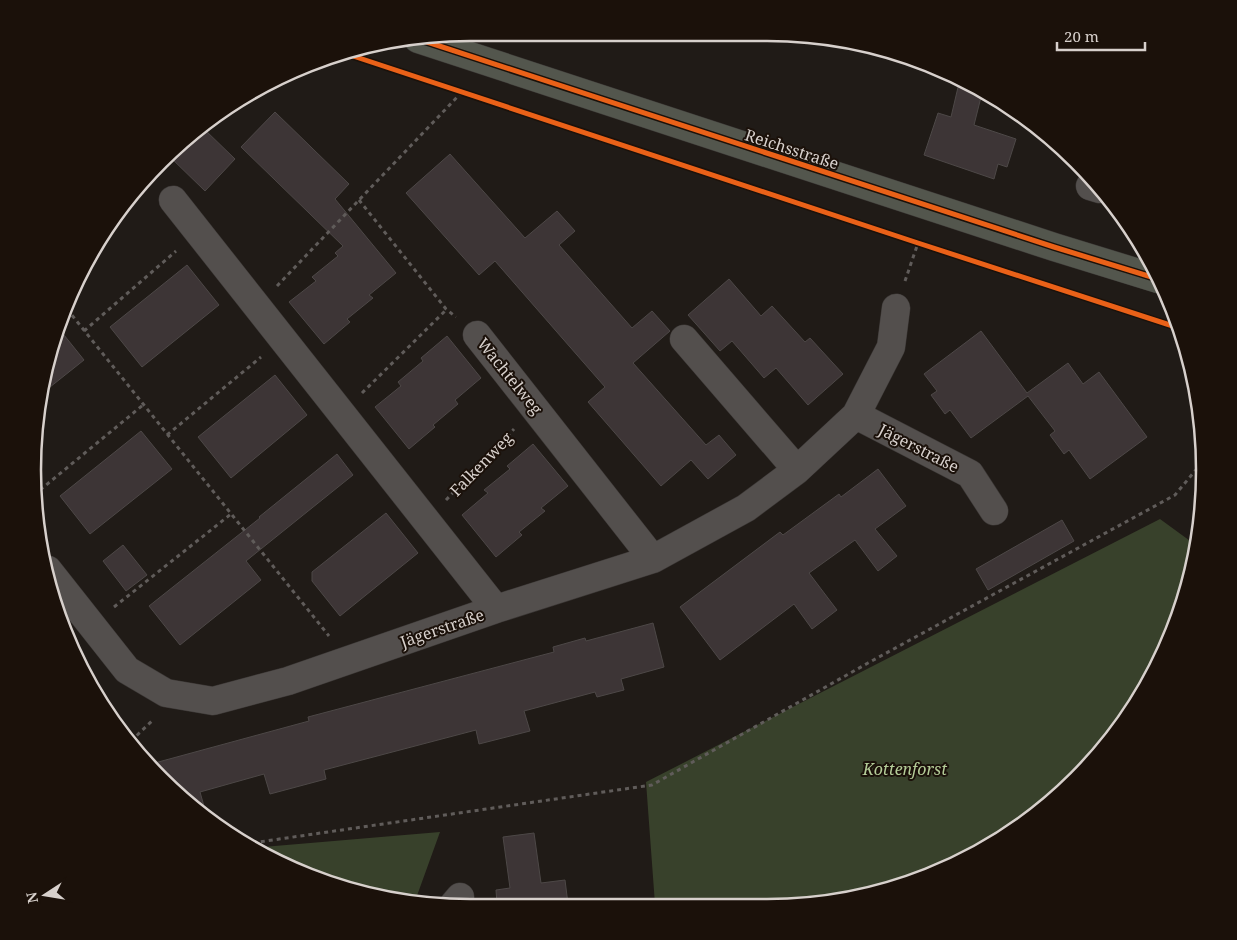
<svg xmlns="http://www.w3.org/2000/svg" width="1237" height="940" font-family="'Noto Serif',serif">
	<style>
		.forest { fill: #38412b }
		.building { fill: #3d3536; stroke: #4d4847 }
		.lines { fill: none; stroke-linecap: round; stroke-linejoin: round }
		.minor-casing { stroke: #3a3634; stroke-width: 29 }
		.major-casing { stroke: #3a3634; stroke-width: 29 }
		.path { stroke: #605c5a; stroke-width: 3; stroke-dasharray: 4 4; stroke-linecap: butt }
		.minor { stroke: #534f4d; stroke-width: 28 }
		.major { stroke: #53564d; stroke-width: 28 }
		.cycleway-casing { stroke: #1b110a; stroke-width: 8 }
		.cycleway { stroke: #ea6118; stroke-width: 5 }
		.labels { text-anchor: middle; stroke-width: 4; stroke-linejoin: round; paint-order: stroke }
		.street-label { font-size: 16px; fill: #d7d0cc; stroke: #1b110a }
		.park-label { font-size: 16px; font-style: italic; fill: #b4cc98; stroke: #1b110a }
		.rim { fill: none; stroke: #d7d0cc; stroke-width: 2.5 }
	</style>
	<rect width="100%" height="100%" fill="#201b17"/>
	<path class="forest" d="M1160 519 1197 546 1196 555 1171 637 1131 713 1077 779 1010 834 934 874 824 904H655L646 782Z
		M440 832 414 904 329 884 250 848Z"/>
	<path class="building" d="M959 83 982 93 974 125 1016 139 1007 167 998 164 994 179 924 155 938 113 951 117Z
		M275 112 349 184 335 199 396 273 369 295 373 298 347 319 350 322 324 344 289 302 316 281 312 277 338 256 335 253 343 246 241 147Z
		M203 128 235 159 205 191 168 155Z
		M450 154 525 238 557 211 575 231 559 245 632 328 652 311 670 331 633 363 706 445 719 435 736 455 708 479 691 460 661 486 588 402 605 387 563 339 495 261 479 275 406 193Z
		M187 265 219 305 142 367 110 327Z
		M729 279 761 316 772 306 805 342 810 338 843 374 808 405 776 368 764 378 732 341 720 351 688 315Z
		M60 330 84 360 40 395 41 384Z
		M981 331 1027 393 1068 363 1083 384 1099 372 1147 437 1090 479 1069 450 1064 454 1050 435 1055 431 1028 396 971 438 950 410 945 414 931 395 937 391 924 374Z
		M447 336 481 378 455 400 458 404 433 425 435 427 409 449 375 407 401 386 398 382 423 361 421 358Z
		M275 375 307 415 231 478 198 437Z
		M141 431 172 469 90 534 60 496Z
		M533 444 568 486 541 508 545 511 519 532 522 535 496 557 462 515 488 493 484 490 510 469 507 466Z
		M337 454 353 475 246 561 261 580 180 645 149 606 260 518 259 517Z
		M878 469 906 506 875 529 897 556 878 571 855 540 809 573 837 610 812 629 794 604 720 660 680 607 780 532 783 535 839 494 841 497Z
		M386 513 418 553 340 616 312 581V572Z
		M1062 520 1074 541 988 590 976 569Z
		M123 545 147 575 126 591 103 561Z
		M653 623 664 667 621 679 624 690 597 697 595 692 524 711 530 731 479 744 476 730 324 770 326 779 270 794 264 774 200 792 207 817 181 799 151 764 309 721 308 717 554 652 553 647 585 638 586 641Z
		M534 833 541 883 565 880 568 904H497L496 890 510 888 503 837Z"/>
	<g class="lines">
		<g class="minor-casing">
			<path id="minor" d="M1090 186 1100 189
				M173 200 496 609
				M477 335 653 559
				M684 339 797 470
				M856 415 970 474 994 511
				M48 570 127 670 166 693 213 701 288 681 496 609 653 559 746 508 797 470 856 415 891 347 896 308
				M454 904 460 897"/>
		</g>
		<g class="major-casing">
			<path id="major" d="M418 39 1054 247 1158 279"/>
		</g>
		<path class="path" d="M359 200 446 309 456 317
			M905 281 918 243
			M277 286 462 92
			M67 309 329 636
			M84 331 176 251
			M362 393 446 310
			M167 435 261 357
			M34 495 143 405
			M446 500 514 429
			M114 607 231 514
			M131 741 154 719
			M245 844 652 785 868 663 1175 495 1204 460"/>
		<use href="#minor" class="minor"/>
		<use href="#major" class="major"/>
		<g class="cycleway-casing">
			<path id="cycleway" d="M418 39 1054 247 1158 279
				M344 53 918 243 1179 328"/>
		</g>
		<use href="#cycleway" class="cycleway"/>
	</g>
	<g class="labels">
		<g class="street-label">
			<text transform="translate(792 149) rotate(18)" y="6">Reichsstraße</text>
			<text transform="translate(510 376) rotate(51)" y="6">Wachtelweg</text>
			<text transform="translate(919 448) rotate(27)" y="6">Jägerstraße</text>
			<text transform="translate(481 464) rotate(-46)" y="6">Falkenweg</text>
			<text transform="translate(442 628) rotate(-19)" y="6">Jägerstraße</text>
		</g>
		<g class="park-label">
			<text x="905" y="775">Kottenforst</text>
		</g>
	</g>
	<path d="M0 0H1237V940H0ZM470 41H767A429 429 0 0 1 1196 470V470A429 429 0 0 1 767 899H470A429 429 0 0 1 41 470V470A429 429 0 0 1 470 41Z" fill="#1b110a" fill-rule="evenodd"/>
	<path class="rim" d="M470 41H767A429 429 0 0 1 1196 470V470A429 429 0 0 1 767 899H470A429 429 0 0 1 41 470V470A429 429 0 0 1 470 41Z"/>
	<g transform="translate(45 895) rotate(258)" stroke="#1b110a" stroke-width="4" paint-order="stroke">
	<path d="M0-4L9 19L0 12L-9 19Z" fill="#d7d0cc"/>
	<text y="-8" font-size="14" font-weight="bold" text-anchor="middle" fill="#d7d0cc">N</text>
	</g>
	<path d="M1057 42v8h88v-8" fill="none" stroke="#d7d0cc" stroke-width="2.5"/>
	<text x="1064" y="42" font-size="15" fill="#d7d0cc" stroke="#1b110a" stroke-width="4" paint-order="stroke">20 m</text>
</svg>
